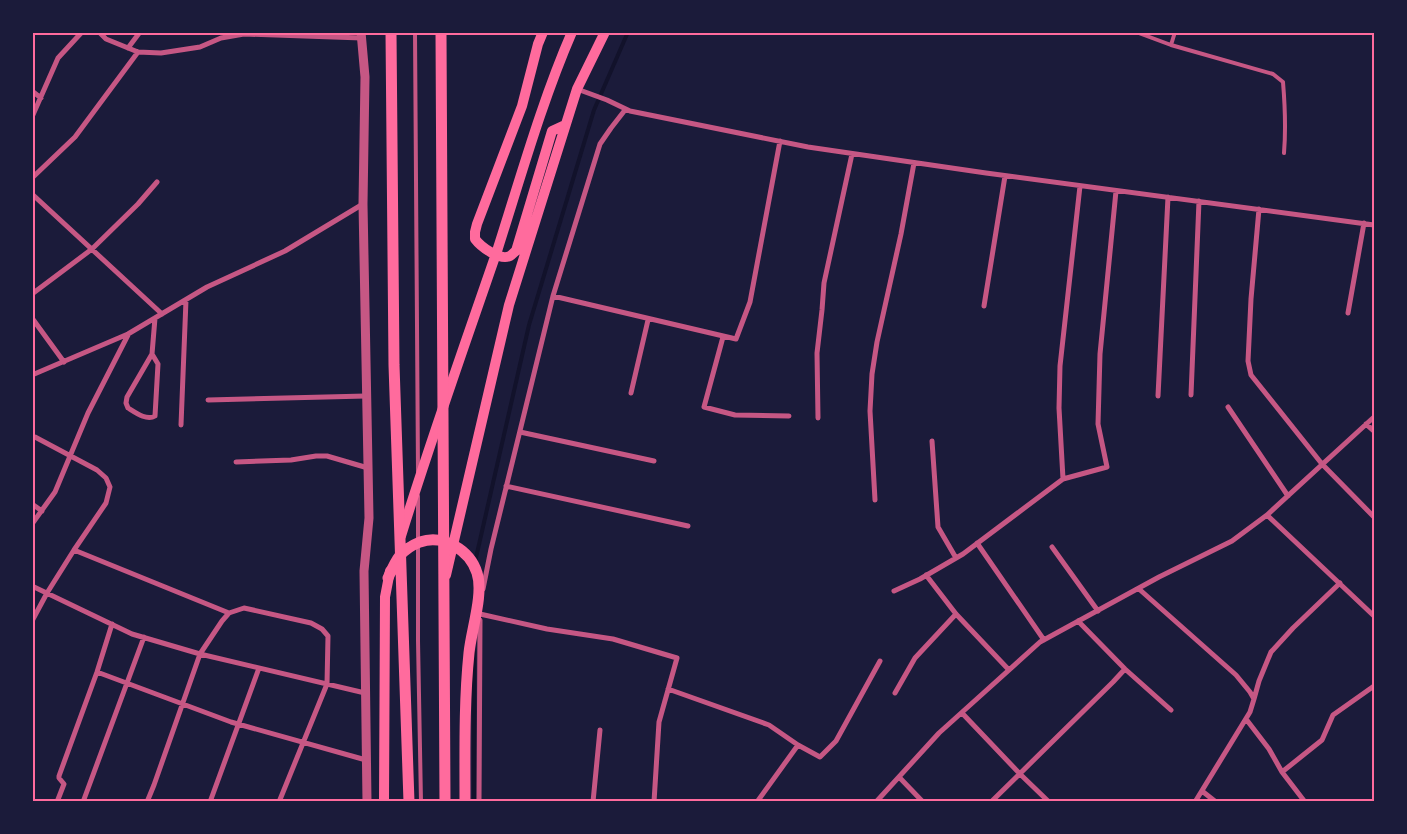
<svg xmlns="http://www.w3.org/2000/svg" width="1407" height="834" font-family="Arial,sans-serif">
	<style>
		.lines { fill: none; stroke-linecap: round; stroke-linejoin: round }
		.stream { stroke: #12122b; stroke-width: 4 }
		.service { stroke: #c65784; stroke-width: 4 }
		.minor { stroke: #c65784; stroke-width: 5 }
		.tertiary { stroke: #c65784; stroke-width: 9 }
		.secondary { stroke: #ff6b9d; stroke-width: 10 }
		.primary { stroke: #ff6b9d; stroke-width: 11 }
		.neatline { fill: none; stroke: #ff6b9d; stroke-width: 2 }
	</style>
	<rect width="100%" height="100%" fill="#1b1b3a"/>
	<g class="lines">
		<path class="stream" d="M475 562 529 325 594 110 628 32
			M474 802V652"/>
		<path class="service" d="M415 32 418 472
			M1136 32 1171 45 1273 74 1283 82C1285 106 1286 129 1284 153
			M1171 45 1175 32
			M418 496V641L421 802"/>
		<path class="minor" d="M99 32 106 39 138 52 161 53 200 47 221 38 244 34 362 38
			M128 48 140 32
			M577 89 607 100 630 111 808 147 986 173 1374 225
			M32 91 41 98
			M32 117 58 58 82 32
			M32 178 75 137 138 52
			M32 194 162 314
			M1259 209 1251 299 1248 361 1251 375 1322 464 1374 517
			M32 294 92 249 138 204 157 182
			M553 296 736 339 750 302 780 141
			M984 306 1005 176
			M1348 313 1364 223
			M32 318 64 362
			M723 337 704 407 735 415 789 416
			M152 354 158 364 155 416C147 421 136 413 128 408L126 403 127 397 152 354 155 318
			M32 375 128 334 207 287 285 251 363 204
			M631 393 648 320
			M1191 395 1199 201
			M1158 396 1168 197
			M208 400 366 396
			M1228 407 1288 496
			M818 418 817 353 822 310 824 283 852 154
			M1366 424 1374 431
			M181 425 186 300
			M520 432 654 461
			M932 441 938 527 956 558
			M236 462 291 460 316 456H327L368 468
			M1063 479 1059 408 1060 366 1080 186
			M506 486 688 526
			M875 500 870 411 872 374 877 342 901 234 914 163
			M32 504 42 511
			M1267 515 1374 616
			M32 524 55 492 88 413 128 335
			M977 543 1044 640
			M1052 547 1098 611
			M74 550 229 613
			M926 575 956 614 1009 670
			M32 586 132 634 200 654 365 693
			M483 589 491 549 553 296 600 144 611 128 625 110
			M1139 589 1236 675 1250 692 1254 699 1250 712 1195 802
			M894 591 920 579 963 554 1063 479 1107 467 1098 424 1100 354 1116 191
			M480 614 547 629 613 639 677 658 659 722 654 802
			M32 621 47 593 74 550 106 503 110 487 106 478 97 470 35 437
			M1078 621 1125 669 1171 710
			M97 672 231 722 366 760
			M668 689 769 725 798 745 757 802
			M895 693 915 658 956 614
			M1254 699 1259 681 1271 652 1293 628 1340 583
			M962 713 1020 774 1049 802
			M1246 719 1269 749 1282 772 1305 802
			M798 745 820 757 836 741 880 661
			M1282 772 1322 740 1333 715 1374 686
			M899 777 923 802
			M1202 791 1216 802
			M57 802 64 784 59 778V776L97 672 112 624
			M83 802 144 637
			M147 802 154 785 200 654 222 621 229 613 244 608 311 623 322 629 328 636 327 684 279 802
			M210 802 259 668
			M479 802 480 620
			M593 802 600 730
			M876 802 939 733 1040 642 1159 577 1232 541 1267 515 1374 417
			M991 802 1113 682 1125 669"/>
		<path class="tertiary" d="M361 32 365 77 363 204 369 518 364 571 367 802"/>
		<path class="secondary" d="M543 32 538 44 522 106 477 224 475 232V239C481 247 500 261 510 256 512 255 514 252 516 251L552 131 565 125
			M401 536C431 439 465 344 498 248 521 176 542 101 572 32
			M446 575 509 305 577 89 605 32
			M384 802 385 597 390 571"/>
		<path class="primary" d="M391 32 394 365 409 802
			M441 32 445 802
			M388 578C396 560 400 550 420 542 443 534 470 550 477 573 484 594 471 631 469 653 464 702 465 752 465 802"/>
	</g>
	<rect width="1407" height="834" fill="none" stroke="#1b1b3a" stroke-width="68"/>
	<rect x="34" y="34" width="1339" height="766" class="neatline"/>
</svg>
